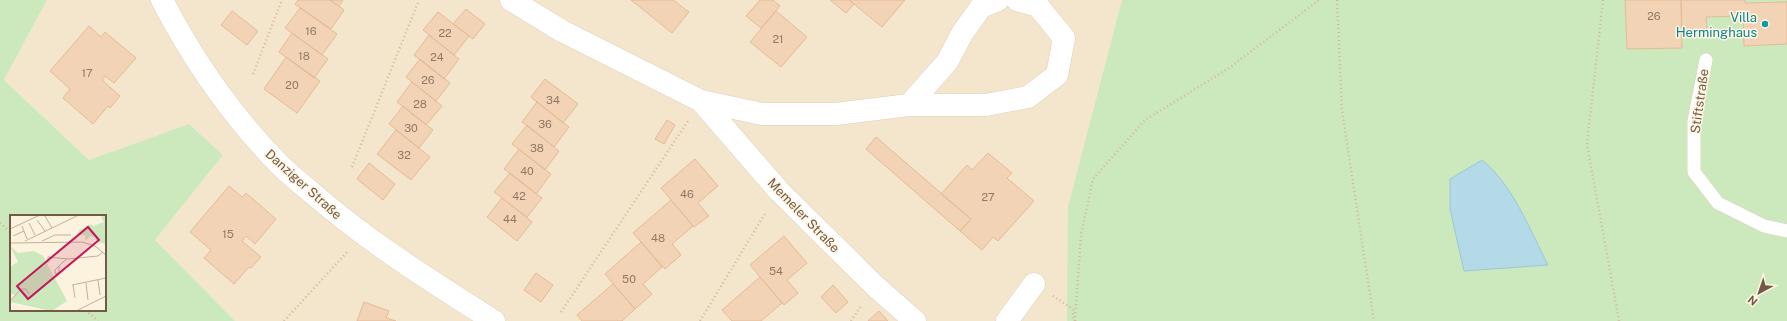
<svg xmlns="http://www.w3.org/2000/svg" width="1787" height="321" font-family="'Public Sans',sans-serif">
	<style>
		.residential { fill: #f4e6cc }
		.green { fill: #cbe9bd; fill-rule: evenodd }
		.water { fill: #b3dae6; stroke: #99c8d8 }
		.building { fill: #f2d3b5; stroke: #e5bb95 }
		.lines { fill: none; stroke-linecap: round; stroke-linejoin: round }
		.lane-casing { stroke: #e0d0ba; stroke-width: 14 }
		.street-casing { stroke: #e0d0ba; stroke-width: 23 }
		.path { stroke: #d6b699; stroke-width: 2.5; stroke-dasharray: 1 3; stroke-linecap: butt }
		.lane { stroke: #fff; stroke-width: 13 }
		.street { stroke: #fff; stroke-width: 22 }
		.culture-dot { fill: #0f9aa8; stroke: #fff7e4; stroke-width: 1.5 }
		.labels { text-anchor: middle; stroke-width: 3; stroke-linejoin: round; paint-order: stroke }
		.number-label { font-size: 11px; fill: #927862 }
		.culture-label { font-size: 13px; fill: #0d838f; stroke: #fff7e4; text-anchor: end }
		.street-label { font-size: 13px; fill: #725a46; stroke: #fff7e4 }
		.inset-road { fill: none; stroke: #c1b19c; stroke-width: 1 }
		.view { fill: #c2185b; fill-opacity: 0.15; stroke: #c2185b; stroke-width: 2 }
		.inset-edge { fill: none; stroke: #725a46; stroke-width: 2 }
	</style>
	<rect width="100%" height="100%" fill="#fcf3de"/>
	<path class="residential" d="M47 0H1787V321H235L155 240 223 155 189 124 89 160 4 80Z"/>
	<path class="green" d="M0 0H47L4 80 89 160 189 124 223 155 155 240 235 321H0ZM11 216H105V310H11Z
		M1122 0H1787V321H1067L1068 207Z"/>
	<path class="water" d="M1482 160C1513 185 1530 230 1548 265L1464 271 1450 209V179Z"/>
	<path class="building" d="M298 0H330L344 10 331 29 295 4Z
		M330 0H343L339 6Z
		M631 0H673L689 12 672 33Z
		M760 0H773L780 6 761 28 746 16Z
		M830 0H849L854 4 846 13Z
		M849 0H905L882 27Z
		M1625 0H1681L1682 48 1627 49Z
		M1681 0H1745V3L1787 2V44L1744 46 1743 16 1706 17 1707 32H1682Z
		M300 8 337 34 322 55 285 28Z
		M466 9 485 24 473 39 453 24Z
		M232 11 258 31 247 45 221 25Z
		M776 11 807 37 781 67 750 42Z
		M438 12 469 36 454 55 423 30Z
		M89 26 101 37 105 32 136 58 114 83 105 76 102 80 120 96 110 108 108 106 93 124 63 98 70 89 50 71Z
		M292 33 328 59 314 78 279 52Z
		M429 35 459 59 444 79 414 55Z
		M286 57 320 81 297 113 264 89Z
		M420 59 450 83 436 101 406 77Z
		M545 79 578 104 563 123 531 97Z
		M412 82 442 106 426 125 397 102Z
		M537 102 569 127 554 147 522 122Z
		M403 106 433 130 419 148 389 124Z
		M667 120 675 125 664 144 655 139Z
		M527 125 559 151 545 170 512 144Z
		M396 130 430 157 411 180 377 154Z
		M876 137 971 219 960 231 866 149Z
		M519 149 551 174 536 194 504 169Z
		M988 153 1012 173 1007 178 1034 201 998 241 993 237 982 250 960 231 971 219 941 194 967 165 972 170Z
		M695 159 718 186 698 203 709 216 694 227 661 188Z
		M369 163 395 184 383 200 357 179Z
		M510 173 542 198 527 217 494 192Z
		M229 186 242 197 246 193 276 219 255 244 246 236 242 241 261 257 251 268 249 267 234 284 204 258 211 250 190 232Z
		M502 198 532 222 517 241 487 217Z
		M671 200 693 226 672 244 681 255 665 269 633 233Z
		M784 236 807 263 787 280 798 293 784 305 750 265Z
		M641 242 662 267 643 284 652 294 635 309 605 274Z
		M536 273 553 285 541 302 524 290Z
		M760 277 782 303 761 321H732L722 310Z
		M613 284 635 309 622 321H582L577 315Z
		M833 285 848 302 836 313 821 297Z
		M364 302 389 311 386 318 396 321H357Z
		M879 311 888 321H868Z"/>
	<g class="lines">
		<g class="lane-casing">
			<path id="lane" d="M1706 60 1694 121V172L1718 203 1764 226 1787 231"/>
		</g>
		<g class="street-casing">
			<path id="street" d="M162 0C193 60 232 116 279 164 289 174 300 183 311 192 367 241 431 281 494 321
				M511 0 562 31 701 101 779 191 875 286 915 321
				M701 101 762 114H836L909 105H986L1028 97 1057 75 1064 38 1038 6 1017 0
				M909 105 947 62 963 32 981 7 998 0
				M1007 321 1034 284"/>
		</g>
		<path class="path" d="M1337 0 1342 110 1374 321
			M1603 0 1587 144 1619 321
			M253 74 282 0
			M352 167 419 0
			M0 223 11 233
			M1053 296 1073 309V321
			M86 310 98 321
			M561 312 688 121
			M284 321 348 251
			M700 321 766 212
			M851 321 862 305
			M1075 321 1081 235 1093 179 1145 120 1229 68 1319 0"/>
		<use href="#lane" class="lane"/>
		<use href="#street" class="street"/>
	</g>
	<circle class="culture-dot" cx="1765" cy="24" r="4"/>
	<g class="labels">
		<g class="number-label">
			<text x="1654" y="20">26</text>
			<text x="311" y="35">16</text>
			<text x="445" y="37">22</text>
			<text x="778" y="43">21</text>
			<text x="304" y="60">18</text>
			<text x="437" y="61">24</text>
			<text x="87" y="77">17</text>
			<text x="428" y="84">26</text>
			<text x="292" y="89">20</text>
			<text x="553" y="104">34</text>
			<text x="420" y="108">28</text>
			<text x="545" y="128">36</text>
			<text x="411" y="132">30</text>
			<text x="537" y="152">38</text>
			<text x="404" y="159">32</text>
			<text x="527" y="175">40</text>
			<text x="687" y="198">46</text>
			<text x="519" y="200">42</text>
			<text x="988" y="201">27</text>
			<text x="510" y="223">44</text>
			<text x="228" y="238">15</text>
			<text x="658" y="242">48</text>
			<text x="776" y="275">54</text>
			<text x="629" y="283">50</text>
		</g>
		<g class="culture-label">
			<text x="1757" y="22">Villa<tspan x="1757" dy="15">Herminghaus</tspan></text>
		</g>
		<g class="street-label">
			<text transform="translate(1699 101) rotate(-82)" y="5">Stiftstraße</text>
			<text transform="translate(304 184) rotate(42)" y="5">Danziger Straße</text>
			<text transform="translate(804 215) rotate(46)" y="5">Memeler Straße</text>
		</g>
	</g>
	<g transform="translate(10 215)">
		<rect width="96" height="96" fill="#fcf3de"/>
		<path d="M95 0 96 29 87 27 86 22 80 21 75 26V20H68L69 15 81 9 83 11 94 7 91 2ZM0 31 8 38 24 36 33 41 57 86 42 96 0 87 5 80 0 78V52L8 47Z" fill="#cbe9bd"/>
		<path class="inset-road" d="M35 1 42 13M27 5 35 16M19 8 25 20M12 11 17 24M0 14 30 0M3 21 14 16M15 26 69 0M32 26 45 20H61M0 28 72 27 85 31 96 40M38 48V42L58 44 88 41 93 37M49 51V58L45 59V55L52 48 57 44M88 65 90 80M76 68 78 85M62 70 96 63M63 70 65 83M0 86 11 74H16L19 79M66 96 96 81"/>
		<path class="view" d="M78 12 89 25 18 84 7 71Z"/>
		<rect width="96" height="96" class="inset-edge"/>
	</g>
	<g transform="translate(1759 293) rotate(220)" stroke="#fff7e4" stroke-width="3" paint-order="stroke">
	<path d="M0-3L7 15L0 10L-7 15Z" fill="#725a46"/>
	<text y="-6" font-size="11" font-weight="bold" text-anchor="middle" fill="#725a46">N</text>
	</g>
</svg>
